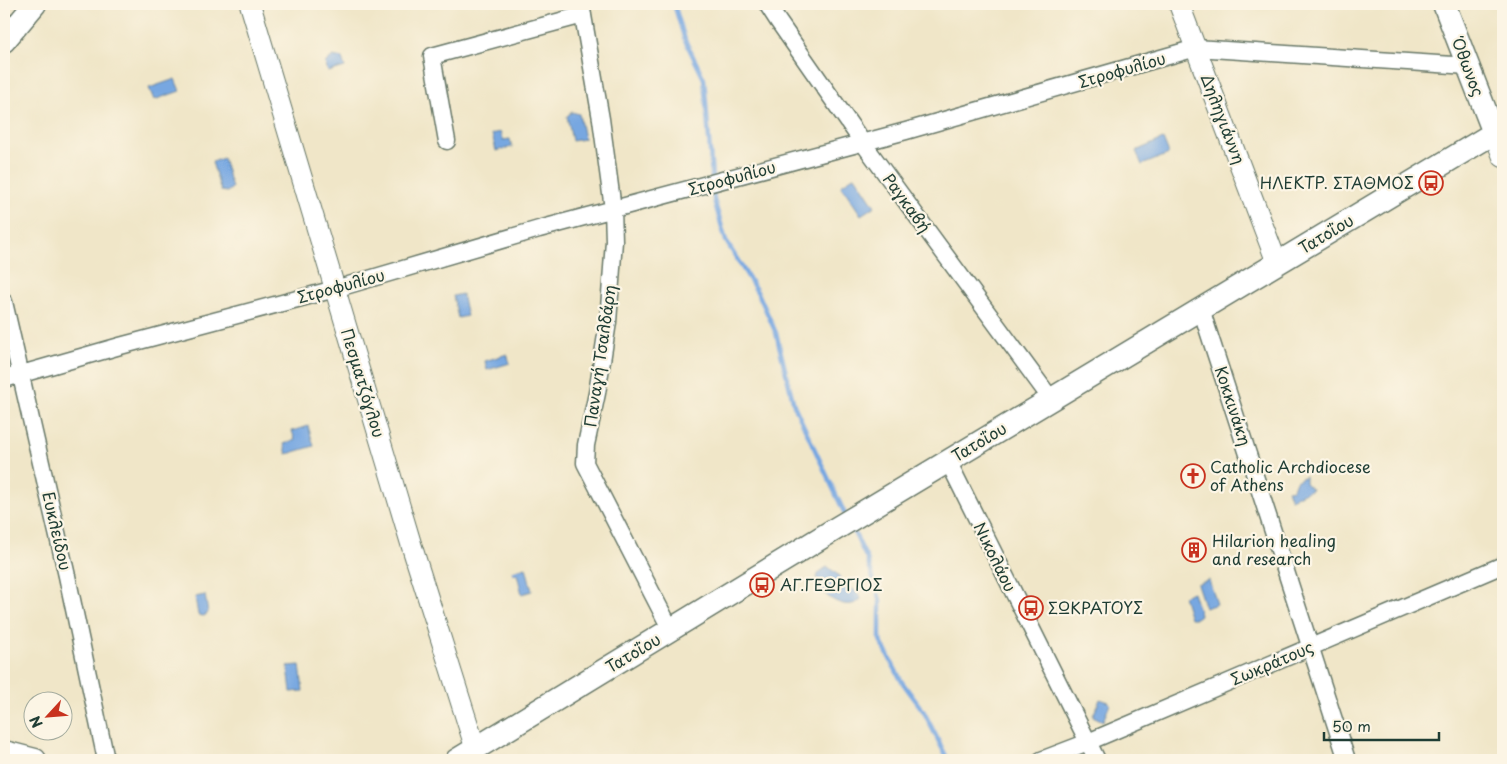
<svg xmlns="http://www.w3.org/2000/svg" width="1507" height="764" font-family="'Playpen Sans',sans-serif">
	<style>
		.water { fill: #77a7e1; stroke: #4b728a }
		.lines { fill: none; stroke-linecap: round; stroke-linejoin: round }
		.stream { stroke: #77a7e1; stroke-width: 4.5 }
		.minor-casing { stroke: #687868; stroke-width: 19 }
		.tertiary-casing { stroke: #687868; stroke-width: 22 }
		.secondary-casing { stroke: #687868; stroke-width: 25 }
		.minor { stroke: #fff; stroke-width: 16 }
		.tertiary { stroke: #fff; stroke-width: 20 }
		.secondary { stroke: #fff; stroke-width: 22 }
		.labels { text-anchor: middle; stroke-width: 4.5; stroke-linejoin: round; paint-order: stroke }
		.street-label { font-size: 16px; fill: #1f3d34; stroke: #fcf5e5 }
		.poi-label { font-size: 16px; fill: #1f3d34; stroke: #fcf5e5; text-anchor: start }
	</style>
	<rect width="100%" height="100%" fill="#fcf5e5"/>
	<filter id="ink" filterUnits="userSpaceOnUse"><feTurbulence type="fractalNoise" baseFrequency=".02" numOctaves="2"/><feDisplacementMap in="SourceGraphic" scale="10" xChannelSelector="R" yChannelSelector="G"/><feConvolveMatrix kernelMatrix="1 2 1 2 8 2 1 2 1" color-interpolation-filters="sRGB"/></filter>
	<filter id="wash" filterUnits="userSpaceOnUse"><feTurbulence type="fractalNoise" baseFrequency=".0096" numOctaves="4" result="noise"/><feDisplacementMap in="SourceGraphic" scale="20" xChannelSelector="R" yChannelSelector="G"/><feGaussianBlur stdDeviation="1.12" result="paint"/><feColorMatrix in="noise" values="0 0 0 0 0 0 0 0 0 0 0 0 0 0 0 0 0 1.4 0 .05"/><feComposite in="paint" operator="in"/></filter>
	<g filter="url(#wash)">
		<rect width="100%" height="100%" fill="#f0e6c8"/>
		<path class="water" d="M333 56 342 58 345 67 328 72 325 63Z
			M175 79 180 91 154 100 149 88Z
			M572 112 579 114 584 139 572 141 567 116Z
			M500 132 503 140 510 139 512 147 496 151 492 134Z
			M1163 139 1169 154 1142 165 1136 151Z
			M223 158 232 188 227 192 221 191 212 162Z
			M855 176 875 206 861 215 841 185Z
			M462 294 467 316 458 318 453 296Z
			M507 354 510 363 487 370 485 361Z
			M308 426 314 446 287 454 284 444 295 440 292 431Z
			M1305 476V483L1312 489 1291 499 1287 490 1293 489 1296 481Z
			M526 567 532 591 522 594 517 574H513L512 571Z
			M828 567 837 574 844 584 857 592 861 599C843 619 796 578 828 567Z
			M1209 580 1217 604 1205 608 1197 584Z
			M1193 592 1200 615 1196 618H1190L1183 596Z
			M205 595 208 613 204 616 198 615 195 597Z
			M300 665 303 691 291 692 288 666Z
			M1100 699 1109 702 1110 704 1103 721 1093 716Z"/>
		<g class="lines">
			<path class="stream" d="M674 4 685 40 704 79 714 200 726 241 759 295 776 333 794 405 845 514
				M851 526 867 559 880 600V640L902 682 924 712 948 760"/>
		</g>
	</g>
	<g filter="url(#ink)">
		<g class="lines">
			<g class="minor-casing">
				<path id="minor" d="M581 4 601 119 613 209 614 241 608 322 597 393 586 445 585 463 671 630
					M767 4 778 21 863 143 1051 399
					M447 141 432 56 583 15
					M4 302 67 576 106 760
					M1201 309 1347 760
					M4 379 120 346 335 289 539 229 906 131 1196 48 1468 66
					M948 461 1097 760
					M1041 760 1088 742 1503 565"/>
			</g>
			<g class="tertiary-casing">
				<path id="tertiary" d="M250 4 412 547 476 750
					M1179 4 1277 263
					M1503 127 1494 133 1503 157"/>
			</g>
			<g class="secondary-casing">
				<path id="secondary" d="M4 41 35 4
					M4 752 35 760
					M457 760 837 528 1494 133 1444 4"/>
			</g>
			<use href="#minor" class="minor"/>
			<use href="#tertiary" class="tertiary"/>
			<use href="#secondary" class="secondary"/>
		</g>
	</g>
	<defs>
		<g id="bus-ring" transform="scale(1.25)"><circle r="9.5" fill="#fcf5e5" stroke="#c8321e" stroke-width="1.5"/><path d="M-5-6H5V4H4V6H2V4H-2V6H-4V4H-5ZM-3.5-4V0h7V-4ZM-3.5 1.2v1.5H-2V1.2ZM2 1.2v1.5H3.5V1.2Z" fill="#c8321e"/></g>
		<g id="church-ring" transform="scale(1.25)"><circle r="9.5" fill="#fcf5e5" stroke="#c8321e" stroke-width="1.5"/><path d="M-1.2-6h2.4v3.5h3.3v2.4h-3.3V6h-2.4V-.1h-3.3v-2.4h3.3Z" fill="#c8321e"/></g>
		<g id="building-ring" transform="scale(1.25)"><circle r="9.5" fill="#fcf5e5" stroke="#c8321e" stroke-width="1.5"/><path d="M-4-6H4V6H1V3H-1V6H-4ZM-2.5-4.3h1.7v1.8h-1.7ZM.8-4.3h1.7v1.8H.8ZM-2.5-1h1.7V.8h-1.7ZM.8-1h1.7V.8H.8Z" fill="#c8321e"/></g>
	</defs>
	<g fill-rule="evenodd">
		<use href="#bus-ring" x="1431" y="183"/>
		<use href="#church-ring" x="1193" y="476"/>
		<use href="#building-ring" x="1194" y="550"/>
		<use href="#bus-ring" x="762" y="585"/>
		<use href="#bus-ring" x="1031" y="608"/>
	</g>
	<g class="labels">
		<g class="street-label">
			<text transform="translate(1468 67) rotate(69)" y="6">Όθωνος</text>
			<text transform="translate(1122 70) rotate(-16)" y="6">Στροφυλίου</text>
			<text transform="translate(1223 119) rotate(69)" y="6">Δηληγιάννη</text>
			<text transform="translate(732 178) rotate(-15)" y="6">Στροφυλίου</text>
			<text transform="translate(907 203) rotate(54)" y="6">Ραγκαβή</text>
			<text transform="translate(1326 234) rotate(-31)" y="6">Τατοΐου</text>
			<text transform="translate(341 286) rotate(-15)" y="6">Στροφυλίου</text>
			<text transform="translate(600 356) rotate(-82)" y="6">Παναγή Τσαλδάρη</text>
			<text transform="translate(363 383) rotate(73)" y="6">Πεσματζόγλου</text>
			<text transform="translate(1233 406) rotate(72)" y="6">Κοκκινάκη</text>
			<text transform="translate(979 442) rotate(-31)" y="6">Τατοΐου</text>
			<text transform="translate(57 531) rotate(77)" y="6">Ευκλείδου</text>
			<text transform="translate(995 557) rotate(64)" y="6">Νικολάου</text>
			<text transform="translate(633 653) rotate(-31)" y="6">Τατοΐου</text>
			<text transform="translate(1272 663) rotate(-23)" y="6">Σωκράτους</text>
		</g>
		<g class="poi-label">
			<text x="1414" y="189" text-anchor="end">ΗΛΕΚΤΡ. ΣΤΑΘΜΟΣ</text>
			<text x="1210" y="473">Catholic Archdiocese<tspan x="1210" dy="18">of Athens</tspan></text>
			<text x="1212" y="547">Hilarion healing<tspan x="1212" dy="18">and research</tspan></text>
			<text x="780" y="591">ΑΓ.ΓΕΩΡΓΙΟΣ</text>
			<text x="1048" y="614">ΣΩΚΡΑΤΟΥΣ</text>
		</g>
	</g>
	<rect width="1507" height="764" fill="none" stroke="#fcf5e5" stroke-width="20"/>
	<g transform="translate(48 716) rotate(244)"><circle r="24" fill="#fcf5e5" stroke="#a4ab9e"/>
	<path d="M0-4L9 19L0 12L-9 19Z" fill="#c8321e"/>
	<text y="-8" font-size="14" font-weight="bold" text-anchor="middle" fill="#1f3d34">N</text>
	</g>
	<path d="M1324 732v8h115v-8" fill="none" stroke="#1f3d34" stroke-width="2.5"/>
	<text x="1332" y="732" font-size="15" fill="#1f3d34" stroke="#fcf5e5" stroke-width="4" paint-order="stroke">50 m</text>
</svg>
